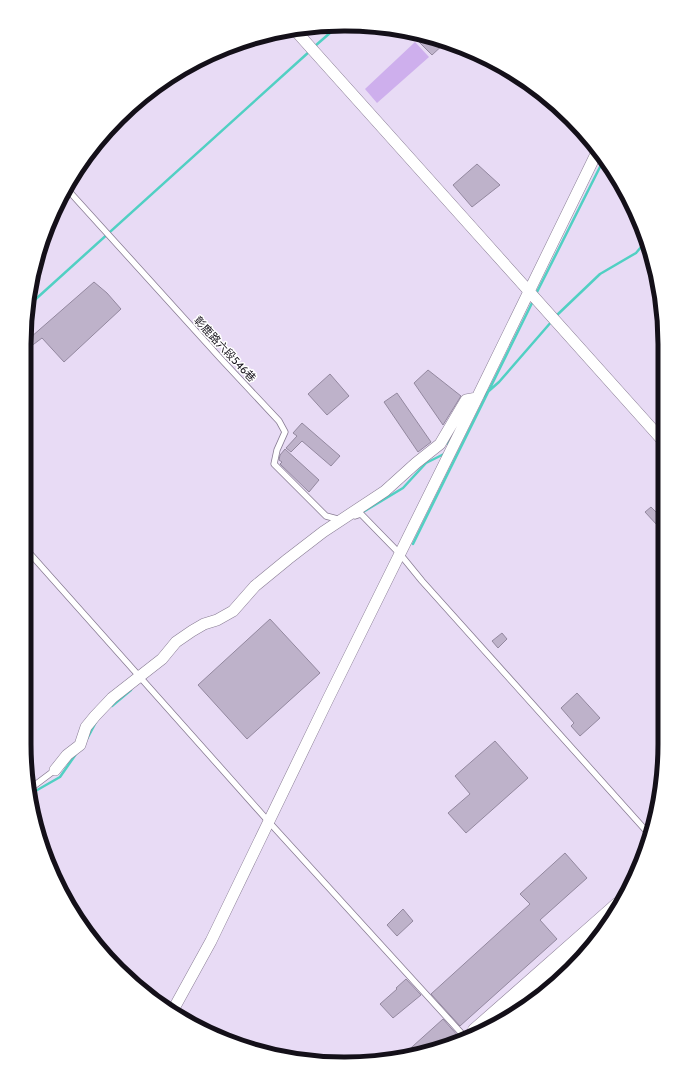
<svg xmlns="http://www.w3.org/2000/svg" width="689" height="1088" font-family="Cabin,'Noto Sans TC',sans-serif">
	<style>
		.green { fill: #ceafed }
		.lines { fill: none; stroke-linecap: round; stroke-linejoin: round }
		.stream { stroke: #51d0c3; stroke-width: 2.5 }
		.building { fill: #beb2ca; stroke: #93889f }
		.lane-casing { stroke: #897d94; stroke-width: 7 }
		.street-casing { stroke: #897d94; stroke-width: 12 }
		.secondary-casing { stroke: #897d94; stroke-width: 16 }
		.lane { stroke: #fff; stroke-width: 5.5 }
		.street { stroke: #fff; stroke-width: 11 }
		.secondary { stroke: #fff; stroke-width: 15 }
		.labels { text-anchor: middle; stroke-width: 3; stroke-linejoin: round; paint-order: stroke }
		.street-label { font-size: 11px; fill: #141019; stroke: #fff }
		.rim { fill: none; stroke: #141019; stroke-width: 5 }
	</style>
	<rect width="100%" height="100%" fill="#e8dbf5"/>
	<path class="green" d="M415 42 429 57 377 103 365 89Z"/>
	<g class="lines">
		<path class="stream" d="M315 46 338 26
			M536 294 604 159
			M27 307 310 51
			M556 316 600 274 636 253 647 240
			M482 397 499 382 552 321
			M448 444 453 432
			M363 512 403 488 426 463 444 454
			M413 544 533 301
			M112 706 131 690
			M87 739 96 722
			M32 793 60 777 76 754"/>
	</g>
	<path class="building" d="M421 34 428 35 446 42 432 55 416 39Z
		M477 164 500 185 472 207 453 185Z
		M94 282 107 293 121 309 64 362 42 338 26 350 27 332 31 337Z
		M428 370 461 396 443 425 414 383Z
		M330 374 349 396 327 415 308 394Z
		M397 393 431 442 418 452 384 402Z
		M302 423 340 456 331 466 302 441 291 452 286 448 297 436 293 433Z
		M285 449 319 480 309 492 280 464 282 462 279 460 280 455Z
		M664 505 663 519 657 525 645 512 651 507 656 512Z
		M270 619 320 673 247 739 198 685Z
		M502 633 507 639 498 648 492 641Z
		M577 693 600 718 580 736 571 726 574 723 561 708Z
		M495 741 528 778 466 833 448 813 470 794 455 776Z
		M565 853 587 878 540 920 557 939 460 1026 431 994 530 904 520 894Z
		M403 909 413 921 397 936 387 925Z
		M406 979 421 995 393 1018 380 1004 397 989 396 988Z
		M443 1019 459 1037 455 1041 428 1053 403 1055Z"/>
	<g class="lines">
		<g class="lane-casing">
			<path id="lane" d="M67 189 221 359 279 421 285 432 277 450 274 464 326 516 341 520
				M355 516 361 514 400 554 422 581 649 834
				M25 548 269 822 464 1036
				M31 788 55 770"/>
		</g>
		<g class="street-casing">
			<path id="street" d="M294 29C417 167 541 304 664 442
				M55 770 67 755 80 745 86 727 95 716 112 698 162 659 176 642 192 631 204 624 217 620 233 611 255 586 288 559 323 532 385 491 416 463 440 444 466 400 477 398 598 150
				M173 1010 211 941 328 699 477 398"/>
		</g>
		<g class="secondary-casing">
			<path id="secondary" d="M515 1013 591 946
				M475 1031 618 905"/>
		</g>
		<use href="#lane" class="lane"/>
		<use href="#street" class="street"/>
		<use href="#secondary" class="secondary"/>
	</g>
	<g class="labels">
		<g class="street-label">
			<text transform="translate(225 349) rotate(47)" y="4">彰鹿路六段546巷</text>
		</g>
	</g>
	<path d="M0 0H689V1088H0ZM344 31H345A313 313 0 0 1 658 344V744A313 313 0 0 1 345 1057H344A313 313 0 0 1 31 744V344A313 313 0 0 1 344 31Z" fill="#fff" fill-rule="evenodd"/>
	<path class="rim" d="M344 31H345A313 313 0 0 1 658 344V744A313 313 0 0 1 345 1057H344A313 313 0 0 1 31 744V344A313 313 0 0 1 344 31Z"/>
</svg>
